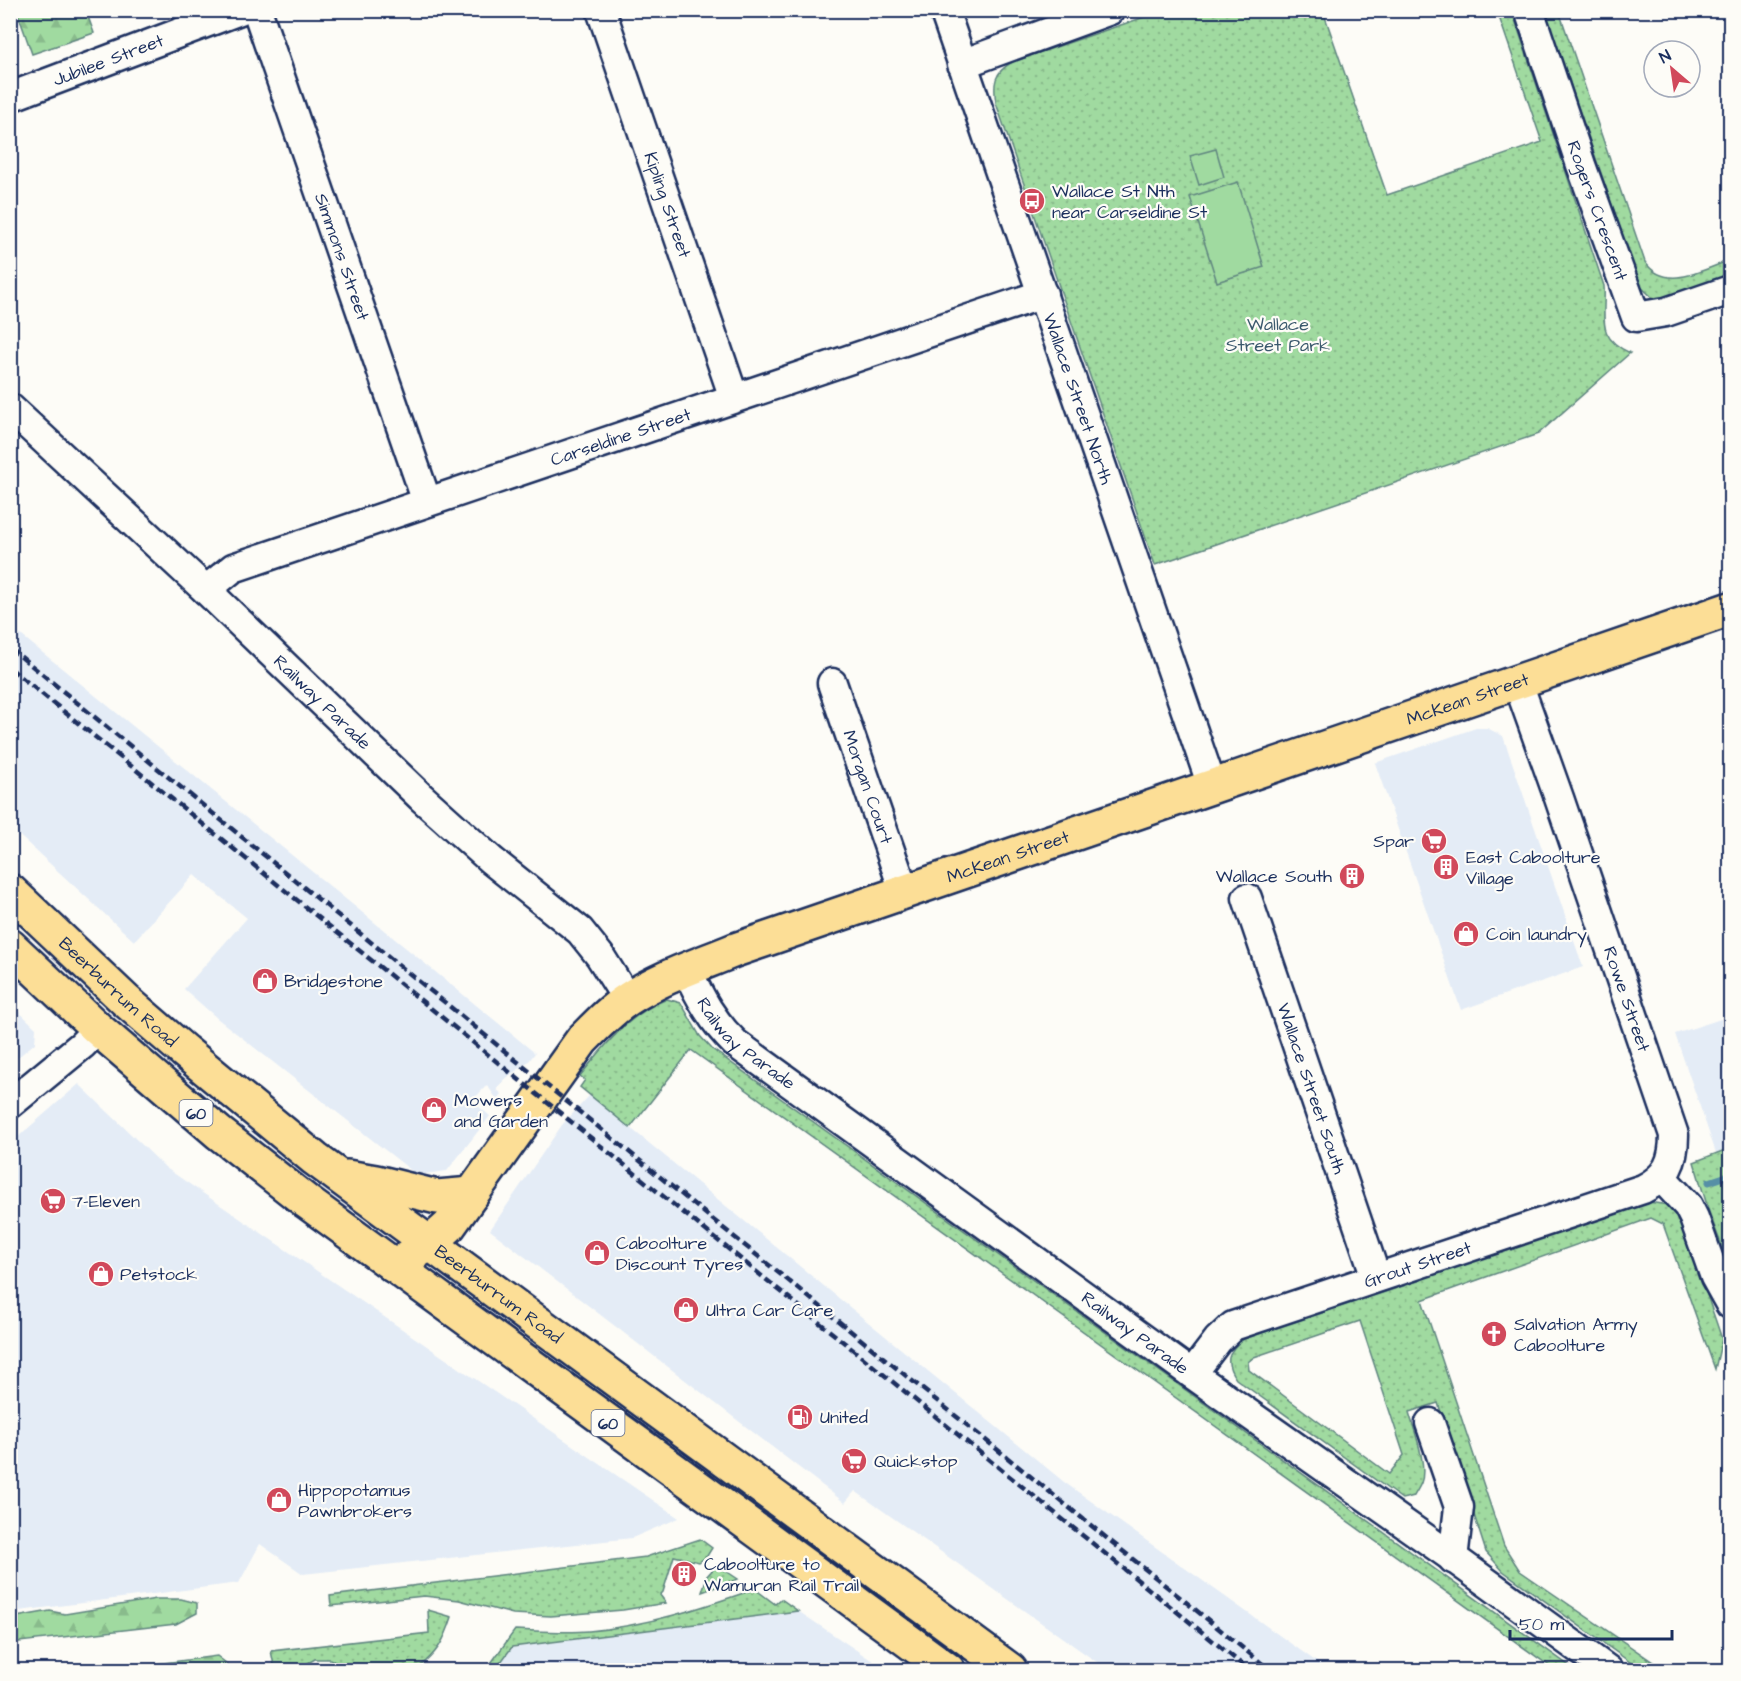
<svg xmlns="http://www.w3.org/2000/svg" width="1741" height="1681" font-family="'Architects Daughter',sans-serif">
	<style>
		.built { fill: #e4ecf6 }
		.grass { fill: url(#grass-dots); stroke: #5e847f; stroke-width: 1.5; fill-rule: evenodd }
		.forest { fill: url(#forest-firs); stroke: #5e847f; stroke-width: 1.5 }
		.pitch { fill: #a0daa0; stroke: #5e847f; stroke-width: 1.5 }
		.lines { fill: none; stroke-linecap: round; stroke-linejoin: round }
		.stream { stroke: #568fa6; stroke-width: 7 }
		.minor-casing { stroke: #1b2f5e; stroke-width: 33 }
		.major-casing { stroke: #1b2f5e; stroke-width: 38 }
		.minor { stroke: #fdfcf7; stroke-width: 28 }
		.major { stroke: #fcde96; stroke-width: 33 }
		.rail { stroke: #1b2f5e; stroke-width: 4.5; stroke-dasharray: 9 4.5; stroke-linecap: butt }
		.labels { text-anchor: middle; stroke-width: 4.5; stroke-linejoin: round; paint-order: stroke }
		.shield { fill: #fdfcf7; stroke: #5f6c8c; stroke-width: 1.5 }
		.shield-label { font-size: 16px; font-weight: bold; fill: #1b2f5e }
		.street-label { font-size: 18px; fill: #1b2f5e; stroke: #fdfcf7 }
		.poi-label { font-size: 18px; fill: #1b2f5e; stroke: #fdfcf7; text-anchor: start }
		.park-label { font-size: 18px; fill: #3c5a6e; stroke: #fdfcf7 }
	</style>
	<defs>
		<pattern id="grass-dots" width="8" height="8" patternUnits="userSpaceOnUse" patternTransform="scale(1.5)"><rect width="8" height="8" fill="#a0daa0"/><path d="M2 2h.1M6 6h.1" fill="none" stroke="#89bb8c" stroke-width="1.8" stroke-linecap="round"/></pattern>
		<pattern id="forest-firs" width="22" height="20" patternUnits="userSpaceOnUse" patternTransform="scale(1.5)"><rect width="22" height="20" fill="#a0daa0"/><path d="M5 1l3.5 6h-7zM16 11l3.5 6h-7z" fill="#89bb8c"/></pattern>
	</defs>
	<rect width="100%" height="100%" fill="#fdfcf7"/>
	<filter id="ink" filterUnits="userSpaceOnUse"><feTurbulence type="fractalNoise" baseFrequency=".0167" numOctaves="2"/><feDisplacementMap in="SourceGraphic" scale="12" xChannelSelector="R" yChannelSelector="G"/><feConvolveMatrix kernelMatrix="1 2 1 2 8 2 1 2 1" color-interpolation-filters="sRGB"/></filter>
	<g filter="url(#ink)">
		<path class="built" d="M11 627 535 1053 529 1061 504 1080 497 1090 502 1094 498 1101 487 1085 472 1101 490 1116 447 1171 417 1175 218 1019 184 989 247 918 194 875 134 941 11 828Z
			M1476 728H1487L1503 736 1583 967 1461 1010 1375 763Z
			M10 1003 36 1028 35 1043 11 1063Z
			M1730 1016V1148L1716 1153 1675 1034Z
			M79 1084 166 1168 679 1518 632 1538 303 1574 260 1544 239 1583 11 1612V1143Z
			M590 1095 1064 1482 1328 1670H1108L855 1491 845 1503 490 1230 562 1125Z
			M798 1611 886 1670H496L511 1648Z"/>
		<path class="grass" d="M1162 11H1323L1387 195 1542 142 1497 11H1512L1604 286C1606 318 1595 337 1630 353L1538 434 1155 565 996 103C993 83 994 73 1012 62Z
			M1545 11H1559L1645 262C1666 292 1702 270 1730 260V281L1664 301 1653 298 1640 286Z
			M667 999 681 1003 700 1036 712 1049 1575 1670H1555L691 1050 630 1128 580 1087 585 1080 580 1076C604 1046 630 1013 667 999Z
			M1730 1148V1268L1709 1212 1694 1162Z
			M1642 1201 1668 1205 1680 1216 1722 1339 1715 1369 1663 1224 1651 1218 1422 1300 1504 1546 1520 1571 1659 1666 1669 1670H1641L1503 1571 1486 1552 1438 1403 1409 1412C1414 1430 1428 1466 1421 1483 1419 1488 1416 1492 1414 1496L1402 1499 1236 1379C1224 1362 1227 1351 1244 1339L1421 1280 1433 1271ZM1360 1321 1404 1455 1389 1474 1249 1370 1248 1362 1254 1357Z
			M700 1539 712 1548 707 1556 699 1562 674 1556 663 1592 660 1595 666 1603 623 1610 551 1616 513 1614 459 1600 424 1596 331 1606 330 1596 646 1557Z
			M717 1565 738 1579 702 1592 707 1576Z
			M755 1589 775 1604 781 1599 798 1611 512 1647 495 1670H486L515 1630C540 1631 564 1633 589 1631 646 1626 701 1608 755 1589Z
			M428 1610 452 1617C444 1642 437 1653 416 1670H348L330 1659H315L296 1670H275L271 1651 429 1633Z"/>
		<path class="forest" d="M17 11H86L94 33 32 54Z
			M156 1599H181L197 1603V1613L176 1624 11 1643V1618L50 1611 65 1614Z
			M217 1656 226 1663 225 1670H110Z"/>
		<path class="pitch" d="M1216 149 1224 177 1199 185 1190 156Z
			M1238 182 1264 267 1217 282 1190 197Z"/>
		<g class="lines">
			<path class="stream" d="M1709 1182 1730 1175"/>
			<g class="minor-casing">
				<g id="minor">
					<path id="s1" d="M257 10 427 502"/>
					<path id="s2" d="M601 10 734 398"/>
					<path id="s3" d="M944 10 1212 786"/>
					<path id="s4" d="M1529 10 1581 165 1636 317 1666 312 1730 290"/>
					<path d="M962 64 1110 10"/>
					<path id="s5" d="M10 97 240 10"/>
					<path id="s6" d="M10 408 206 590 421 797 491 860 580 931 600 956 627 999"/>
					<path id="s7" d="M206 590 233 568 1043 294"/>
					<path id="s8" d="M832 683 904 891"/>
					<path id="s9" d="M1247 898 1376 1277"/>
					<path id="s10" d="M687 970C700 998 713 1022 735 1043L1192 1374 1456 1560 1608 1670"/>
					<path d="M10 1104 82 1045 98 1029"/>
					<path d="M1662 1178 1688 1206 1694 1218 1715 1277 1730 1304"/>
					<path id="s11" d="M1192 1374 1218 1340 1233 1326 1643 1189C1667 1177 1674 1162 1674 1135L1559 798 1518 683"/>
					<path d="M1430 1423 1459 1507 1453 1559"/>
				</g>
			</g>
			<g class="major-casing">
				<g id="major">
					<path id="s12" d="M10 891 125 1000 184 1051 315 1159 1010 1670"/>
					<path d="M10 946 98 1029 219 1133 307 1202 948 1670"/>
					<path d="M347 1177 376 1182 437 1197 472 1194"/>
					<path id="s13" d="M394 1266 429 1244 449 1226 582 1040C597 1025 611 1010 628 999 661 977 699 965 735 950L1730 609"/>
				</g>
			</g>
			<use href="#minor" class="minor"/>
			<use href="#major" class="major"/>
			<path class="rail" d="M10 648 529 1071 1270 1670
				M10 668 1249 1670"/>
		</g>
	</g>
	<defs>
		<g id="bus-disc" transform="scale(1.35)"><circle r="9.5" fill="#d1495b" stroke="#fdfcf7"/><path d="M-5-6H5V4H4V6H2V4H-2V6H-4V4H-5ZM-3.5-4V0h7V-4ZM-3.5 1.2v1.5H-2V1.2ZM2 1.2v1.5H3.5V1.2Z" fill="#fff"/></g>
		<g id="supermarket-disc" transform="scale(1.35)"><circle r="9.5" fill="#d1495b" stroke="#fdfcf7"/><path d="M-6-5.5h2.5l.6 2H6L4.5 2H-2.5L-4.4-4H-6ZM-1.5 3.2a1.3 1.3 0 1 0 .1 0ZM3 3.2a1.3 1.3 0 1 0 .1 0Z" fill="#fff"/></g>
		<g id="building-disc" transform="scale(1.35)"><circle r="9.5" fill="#d1495b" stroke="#fdfcf7"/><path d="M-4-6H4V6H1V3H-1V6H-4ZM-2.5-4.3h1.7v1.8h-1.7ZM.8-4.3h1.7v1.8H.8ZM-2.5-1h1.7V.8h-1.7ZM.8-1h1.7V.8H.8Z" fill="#fff"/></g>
		<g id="shop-disc" transform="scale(1.35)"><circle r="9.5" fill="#d1495b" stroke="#fdfcf7"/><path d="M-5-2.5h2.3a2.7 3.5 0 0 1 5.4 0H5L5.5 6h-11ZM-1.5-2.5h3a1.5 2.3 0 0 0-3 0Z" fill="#fff"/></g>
		<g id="church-disc" transform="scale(1.35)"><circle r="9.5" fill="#d1495b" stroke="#fdfcf7"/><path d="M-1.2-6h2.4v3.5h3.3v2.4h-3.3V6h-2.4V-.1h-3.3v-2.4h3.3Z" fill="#fff"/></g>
		<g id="fuel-disc" transform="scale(1.35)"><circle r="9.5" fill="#d1495b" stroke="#fdfcf7"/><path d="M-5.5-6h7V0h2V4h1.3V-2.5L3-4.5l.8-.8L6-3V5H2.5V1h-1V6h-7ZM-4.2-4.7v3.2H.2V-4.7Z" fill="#fff"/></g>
	</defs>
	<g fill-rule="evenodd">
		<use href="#bus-disc" x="1032" y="201"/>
		<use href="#supermarket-disc" x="1434" y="841"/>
		<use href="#building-disc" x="1446" y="867"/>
		<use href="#building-disc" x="1352" y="876"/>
		<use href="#shop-disc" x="1466" y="934"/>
		<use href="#shop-disc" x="265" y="981"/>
		<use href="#shop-disc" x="434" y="1110"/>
		<use href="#supermarket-disc" x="53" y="1201"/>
		<use href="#shop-disc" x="597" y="1253"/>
		<use href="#shop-disc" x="101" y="1274"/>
		<use href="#shop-disc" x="686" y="1310"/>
		<use href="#church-disc" x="1494" y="1334"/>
		<use href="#fuel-disc" x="800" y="1417"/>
		<use href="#supermarket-disc" x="854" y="1461"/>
		<use href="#shop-disc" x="279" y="1500"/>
		<use href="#building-disc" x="684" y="1574"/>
	</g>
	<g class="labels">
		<g class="shield">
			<rect x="179.5" y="1100" width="33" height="26" rx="4.5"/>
			<rect x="591.5" y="1410" width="33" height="26" rx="4.5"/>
		</g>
		<g class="shield-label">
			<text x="196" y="1119">60</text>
			<text x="608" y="1429">60</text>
		</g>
		<g class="street-label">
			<text dy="6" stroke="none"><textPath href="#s5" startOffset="105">Jubilee Street</textPath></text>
			<text dy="6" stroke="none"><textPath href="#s2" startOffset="206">Kipling Street</textPath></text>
			<text dy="6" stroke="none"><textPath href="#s4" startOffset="212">Rogers Crescent</textPath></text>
			<text dy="6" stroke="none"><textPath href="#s1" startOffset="261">Simmons Street</textPath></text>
			<text dy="6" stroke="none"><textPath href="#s3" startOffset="411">Wallace Street North</textPath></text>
			<text dy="6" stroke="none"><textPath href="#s7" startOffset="444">Carseldine Street</textPath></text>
			<text dy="6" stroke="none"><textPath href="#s13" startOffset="1251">McKean Street</textPath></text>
			<text dy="6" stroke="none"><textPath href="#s6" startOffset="429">Railway Parade</textPath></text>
			<text dy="6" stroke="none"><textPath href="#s8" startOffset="110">Morgan Court</textPath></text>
			<text dy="6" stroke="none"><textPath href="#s13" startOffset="765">McKean Street</textPath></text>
			<text dy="6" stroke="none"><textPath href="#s12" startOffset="148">Beerburrum Road</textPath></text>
			<text transform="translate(1627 999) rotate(71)" y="6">Rowe Street</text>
			<text dy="6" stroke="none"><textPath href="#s10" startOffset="96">Railway Parade</textPath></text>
			<text dy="6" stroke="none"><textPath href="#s9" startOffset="201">Wallace Street South</textPath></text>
			<text dy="6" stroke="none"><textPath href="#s11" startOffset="258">Grout Street</textPath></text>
			<text dy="6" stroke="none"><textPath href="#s12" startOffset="634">Beerburrum Road</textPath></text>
			<text dy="6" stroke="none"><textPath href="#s10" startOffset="582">Railway Parade</textPath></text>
		</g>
		<g class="poi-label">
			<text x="1052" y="197">Wallace St Nth<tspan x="1052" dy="21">near Carseldine St</tspan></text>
			<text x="1414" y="847" text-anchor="end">Spar</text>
			<text x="1466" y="863">East Caboolture<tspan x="1466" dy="21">Village</tspan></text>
			<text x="1332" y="882" text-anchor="end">Wallace South</text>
			<text x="1486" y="940">Coin laundry</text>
			<text x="284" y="987">Bridgestone</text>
			<text x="454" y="1106">Mowers<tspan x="454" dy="21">and Garden</tspan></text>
			<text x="72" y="1207">7-Eleven</text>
			<text x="616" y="1249">Caboolture<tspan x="616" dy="21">Discount Tyres</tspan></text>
			<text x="120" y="1280">Petstock</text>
			<text x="706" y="1316">Ultra Car Care</text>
			<text x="1514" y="1330">Salvation Army<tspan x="1514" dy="21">Caboolture</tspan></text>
			<text x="820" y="1423">United</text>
			<text x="874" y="1467">Quickstop</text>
			<text x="298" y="1496">Hippopotamus<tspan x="298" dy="21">Pawnbrokers</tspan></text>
			<text x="704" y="1570">Caboolture to<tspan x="704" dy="21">Wamuran Rail Trail</tspan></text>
		</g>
		<g class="park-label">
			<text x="1278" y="330">Wallace<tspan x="1278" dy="21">Street Park</tspan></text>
		</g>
	</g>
	<rect width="1741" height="1681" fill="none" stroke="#fdfcf7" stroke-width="36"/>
	<rect x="18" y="18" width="1705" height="1645" fill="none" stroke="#1b2f5e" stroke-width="2" filter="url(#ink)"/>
	<g transform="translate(1672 69) rotate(331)"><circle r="28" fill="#fdfcf7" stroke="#a3aaba" stroke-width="1.5"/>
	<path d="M0-4.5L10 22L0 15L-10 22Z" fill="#d1495b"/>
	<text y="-9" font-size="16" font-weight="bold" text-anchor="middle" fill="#1b2f5e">N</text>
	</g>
	<path d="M1510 1630v9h162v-9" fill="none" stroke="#1b2f5e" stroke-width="3"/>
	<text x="1519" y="1630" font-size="18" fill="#1b2f5e" stroke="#fdfcf7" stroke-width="4.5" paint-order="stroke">50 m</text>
</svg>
